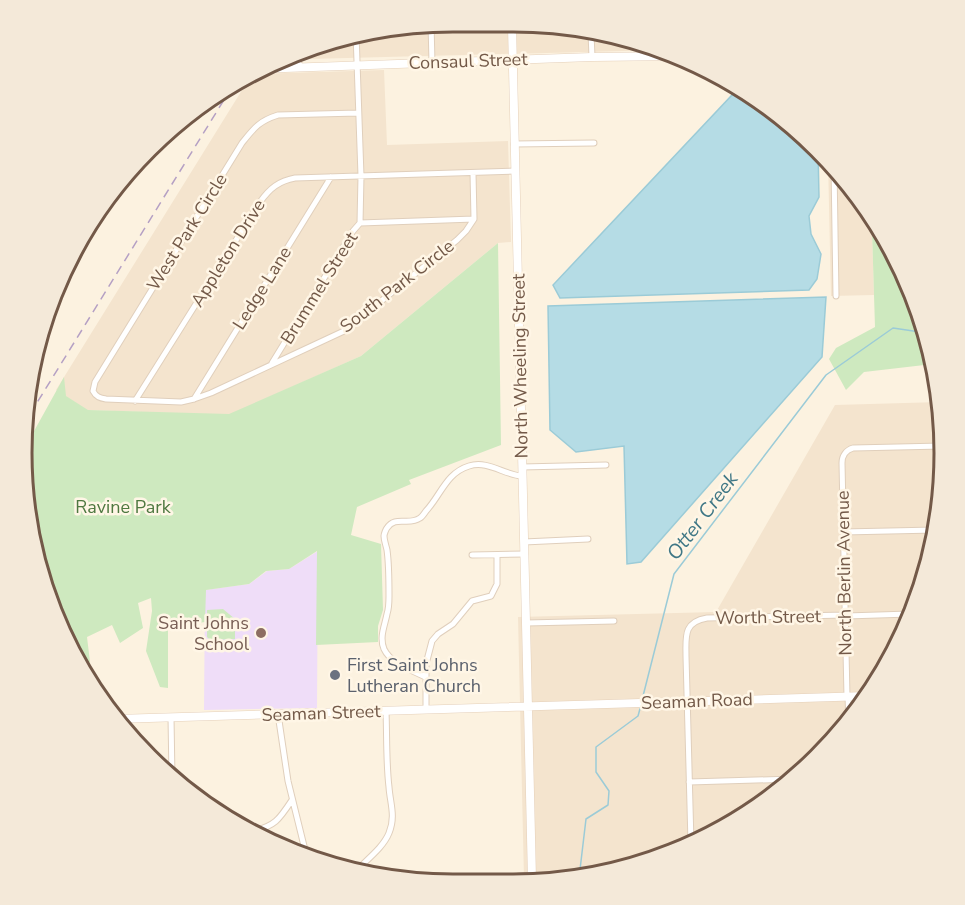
<svg xmlns="http://www.w3.org/2000/svg" width="965" height="905" font-family="'Nunito Sans',sans-serif">
	<style>
		.residential { fill: #f4e4ce }
		.education { fill: #efddf8 }
		.green { fill: #cee9bf }
		.water { fill: #b5dce5; stroke: #9bcbd7; stroke-width: 1.5 }
		.lines { fill: none; stroke-linecap: round; stroke-linejoin: round }
		.stream { stroke: #9bcbd7; stroke-width: 1.5 }
		.street-casing { stroke: #e0cfbc; stroke-width: 7 }
		.secondary-casing { stroke: #e5d0ba; stroke-width: 9 }
		.street { stroke: #fff; stroke-width: 5 }
		.secondary { stroke: #fff; stroke-width: 8 }
		.rail { stroke: #b5a0c4; stroke-width: 1.5; stroke-dasharray: 9 6; stroke-linecap: butt }
		.education-dot { fill: #8d6e63; stroke: #fff6e6; stroke-width: 2 }
		.worship-dot { fill: #6b7280; stroke: #fff6e6; stroke-width: 2 }
		.labels { text-anchor: middle; stroke-width: 5; stroke-linejoin: round; paint-order: stroke }
		.street-label { font-size: 18px; fill: #735948; stroke: #fff6e6 }
		.park-label { font-size: 18px; fill: #4e7840; stroke: #fff6e6 }
		.education-label { font-size: 18px; fill: #785e54; stroke: #fff6e6; text-anchor: end }
		.worship-label { font-size: 18px; fill: #5b616d; stroke: #fff6e6; text-anchor: start }
		.water-label { font-size: 20px; font-style: italic; fill: #417886; stroke: #fff6e6 }
		.rim { fill: none; stroke: #735948; stroke-width: 3 }
	</style>
	<rect width="100%" height="100%" fill="#fcf2e0"/>
	<path class="residential" d="M453 21 625 36 661 50 309 59 302 52 368 29Z
		M384 70 387 145 508 141 511 242 498 243 361 356 229 415 87 410 56 390 252 74Z
		M828 160 837 168 880 229 872 232 874 295 831 296Z
		M940 402 943 480 929 564 900 643 855 715 797 777 729 826 652 861 569 880 524 879 518 617 716 612 835 405Z"/>
	<path class="education" d="M318 551 317 708 204 710 205 590 249 584 267 571 289 569Z"/>
	<path class="green" d="M880 229 886 237 921 314 933 364 864 372 846 390 829 359 836 348 875 327 872 231Z
		M498 243 501 445 409 480 411 484 357 507 351 535 381 544 383 610 378 626V642L316 645 317 551 289 569 266 571 249 584 206 590 205 622 168 627V688L160 687 146 651 152 611 151 598 138 603 143 628 120 643 112 625 87 637 90 662 80 665 44 592 25 509 23 451 64 377 66 396 88 410 229 414 361 356Z
		M223 609 235 619V639L210 640 207 637V610Z"/>
	<path class="water" d="M743 90 775 110 818 150 819 197 809 216 811 234 821 254 817 279 809 290 560 298 553 285 733 94Z
		M826 297 822 357 641 562 627 564 624 446 576 452 550 430 548 306Z"/>
	<g class="lines">
		<path class="stream" d="M642 700 674 574 826 375 893 328 920 332 925 330
			M579 878 586 819 608 805 609 791 596 772V747L638 716 641 705"/>
		<g class="street-casing">
			<path id="street" d="M431 23 432 63
				M591 33 592 57
				M291 56 302 67
				M358 113 278 115C259 121 254 128 242 143L95 382 93 391C96 397 100 398 106 399L181 402 194 399 211 393 344 331 457 240 466 231 474 219 473 173
				M514 144 594 143
				M834 166 836 296
				M360 223 474 219
				M272 363 353 231 360 223 361 176 356 33
				M194 399 331 177
				M135 401 260 202C270 188 279 181 295 178L515 171
				M522 467 606 465
				M843 532 935 530
				M524 542 588 539
				M472 555 525 554
				M846 616 910 614
				M526 623 614 621
				M425 677C412 670 391 664 384 649 379 637 385 625 387 614 389 608 389 601 389 596 389 581 389 564 387 550 386 545 384 541 384 536 384 534 386 529 387 528 395 515 409 526 420 518 422 517 424 514 426 511 441 495 446 473 469 466 488 460 504 475 522 476
				M847 697 842 463C842 456 846 450 853 448L942 446
				M848 697 849 722
				M426 710V664L432 641 438 634 453 624 472 601 491 596 497 584V555
				M278 714 288 781 305 850V857
				M171 717 172 778
				M689 782 794 779
				M251 832C275 826 279 820 292 800
				M691 843 686 656C686 637 683 622 707 618L846 615
				M355 872C366 860 383 848 389 833 396 816 390 803 389 787 386 762 387 736 386 711
				M513 879 519 876 532 875"/>
		</g>
		<g class="secondary-casing">
			<path id="secondary" d="M512 26 532 879
				M257 69 592 57 678 56
				M116 719 867 696"/>
		</g>
		<use href="#street" class="street"/>
		<use href="#secondary" class="secondary"/>
		<path class="rail" d="M22 427 235 82"/>
	</g>
	<circle class="education-dot" cx="261" cy="633" r="6"/>
	<circle class="worship-dot" cx="335" cy="675" r="6"/>
	<g class="labels">
		<g class="street-label">
			<text transform="translate(468 61) rotate(-2)" y="6">Consaul Street</text>
			<text transform="translate(187 232) rotate(-58)" y="6">West Park Circle</text>
			<text transform="translate(228 253) rotate(-58)" y="6">Appleton Drive</text>
			<text transform="translate(397 286) rotate(-38)" y="6">South Park Circle</text>
			<text transform="translate(262 288) rotate(-58)" y="6">Ledge Lane</text>
			<text transform="translate(319 288) rotate(-58)" y="6">Brummel Street</text>
			<text transform="translate(520 366) rotate(-91)" y="6">North Wheeling Street</text>
			<text transform="translate(844 573) rotate(-91)" y="6">North Berlin Avenue</text>
			<text transform="translate(768 617) rotate(-1)" y="6">Worth Street</text>
			<text transform="translate(697 701) rotate(-2)" y="6">Seaman Road</text>
			<text transform="translate(321 713) rotate(-2)" y="6">Seaman Street</text>
		</g>
		<g class="park-label">
			<text x="123" y="513">Ravine Park</text>
		</g>
		<g class="education-label">
			<text x="249" y="629">Saint Johns<tspan x="249" dy="21">School</tspan></text>
		</g>
		<g class="worship-label">
			<text x="347" y="671">First Saint Johns<tspan x="347" dy="21">Lutheran Church</tspan></text>
		</g>
		<g class="water-label">
			<text transform="translate(702 516) rotate(-53)" y="7">Otter Creek</text>
		</g>
	</g>
	<path d="M0 0H965V905H0ZM453 32H513A421 421 0 0 1 934 453V453A421 421 0 0 1 513 874H453A421 421 0 0 1 32 453V453A421 421 0 0 1 453 32Z" fill="#f4e9d9" fill-rule="evenodd"/>
	<path class="rim" d="M453 32H513A421 421 0 0 1 934 453V453A421 421 0 0 1 513 874H453A421 421 0 0 1 32 453V453A421 421 0 0 1 453 32Z"/>
</svg>
